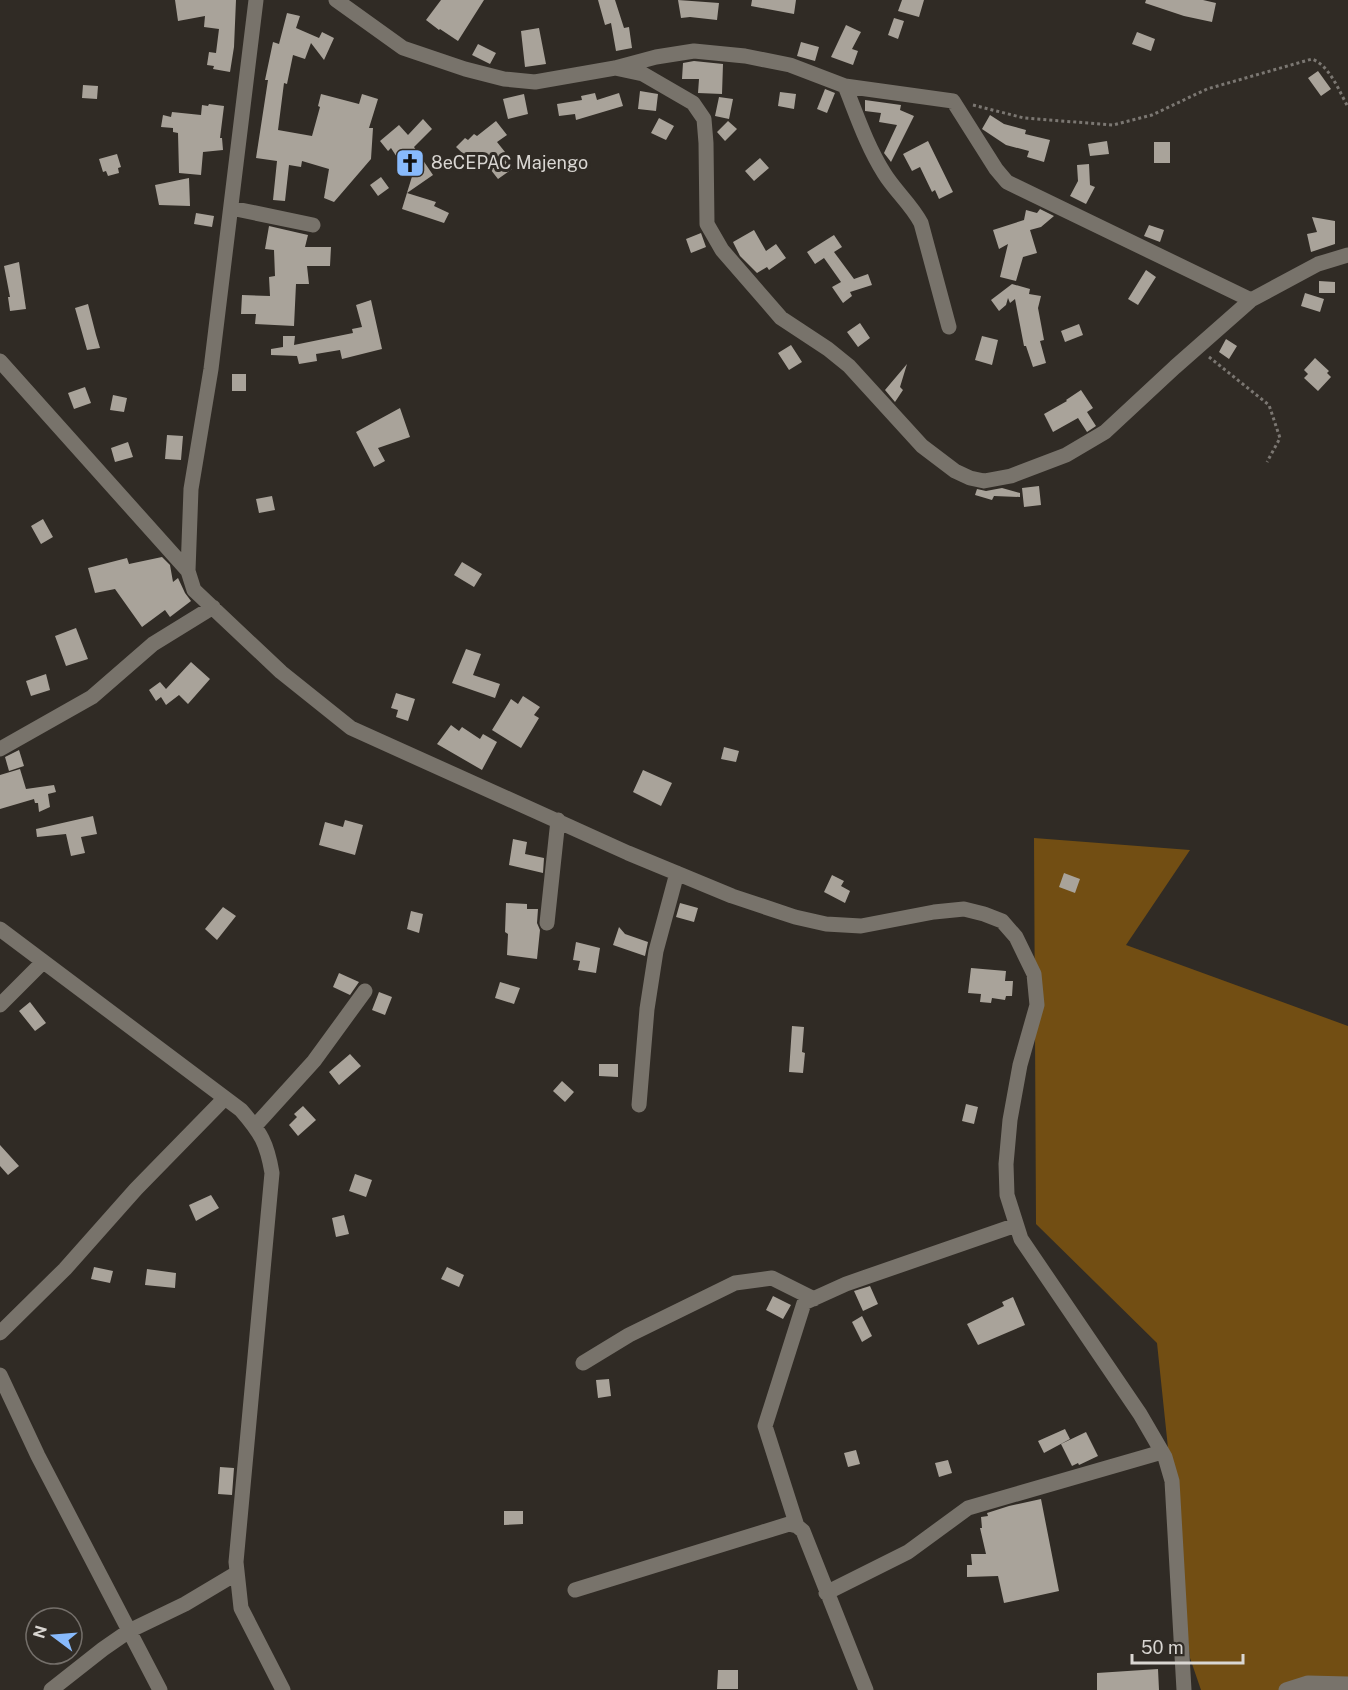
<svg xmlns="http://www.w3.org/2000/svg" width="1348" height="1690" font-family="'Public Sans',sans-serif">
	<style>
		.green { fill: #724e13 }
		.building { fill: #a9a39a }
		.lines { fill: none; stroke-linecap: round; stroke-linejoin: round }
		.path { stroke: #7b7772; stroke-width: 3; stroke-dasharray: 3 3; stroke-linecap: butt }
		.minor { stroke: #78736b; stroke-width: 15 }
		.labels { text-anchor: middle; stroke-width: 6; stroke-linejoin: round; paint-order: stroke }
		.poi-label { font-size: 18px; fill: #d9d6d2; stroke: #302b25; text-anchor: start }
	</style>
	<rect width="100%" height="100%" fill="#302b25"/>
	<path class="green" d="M1034 838 1190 850 1126 945 1348 1026V1690H1201L1190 1658 1157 1343 1036 1224Z"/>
	<path class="building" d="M175 0H236L234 47 230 72 213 69 214 66 207 65 209 52 216 53 219 29 204 27 205 16 178 21Z
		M441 0H484L458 41 440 29 439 30 426 20Z
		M598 0H615L624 28 629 27 632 48 616 51 611 23 605 25Z
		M678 0 719 3 717 20 690 17 681 18Z
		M752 0H796L794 14 751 6Z
		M902 0H924L919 17 898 11Z
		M1146 0H1203L1216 3 1212 22 1184 16 1145 3Z
		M287 13 300 16 296 28 319 38 322 32 334 38 324 60 311 43 305 59 293 55 287 84 284 83 278 130 312 136 320 107 318 106 321 94 359 104 362 94 378 99 369 128H373L371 159 334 202 324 198 329 169 302 161 301 167 289 165 285 201 273 200 277 161 256 158 268 80H265L273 42 279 44Z
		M894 18 904 21 898 39 888 35Z
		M846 25 861 32 852 49 858 51 853 65 831 57Z
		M539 28 546 64 525 67 521 31Z
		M1137 32 1155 39 1151 51 1132 44Z
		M801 42 819 47 815 61 797 56Z
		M478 44 496 53 490 64 472 55Z
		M694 61 723 64 722 94 698 93 699 79H682L683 63Z
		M1318 71 1331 89 1321 96 1308 78Z
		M83 85 98 86 97 99 82 98Z
		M825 89 835 93 827 113 817 109Z
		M640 91 658 94 656 111 638 109Z
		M780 92 796 94 794 109 778 106Z
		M595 93 597 100 619 93 623 106 576 120 575 114 559 116 557 104 582 100 581 96Z
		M524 94 528 114 508 119 503 99Z
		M719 97 733 99 729 119 715 116Z
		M865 100 901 105 900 110 914 116 891 162 884 153 897 125 879 122 881 113 865 111Z
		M209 104 224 106 220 138H222L223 150 203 152 201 175 179 173 178 133 173 132V128L161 127 163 115 171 117 172 112 201 115 202 105 208 106Z
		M990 115 1004 124 1026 130 1025 134 1050 140 1044 162 1027 157 1029 151 1006 145 982 129Z
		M659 118 674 126 666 140 651 133Z
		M423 119 432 129 414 147 433 175 407 193 436 202 434 206 449 213 444 223 402 209 414 170 408 174 391 148 388 151 380 141 399 125 408 135Z
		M496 121 507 135 497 142 509 157 505 160 512 169 498 179 480 156 473 163 456 147 465 138 468 140 474 134 477 136Z
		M728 121 737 129 725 141 717 132Z
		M928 141 953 192 939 199 935 190 932 192 920 167 912 171 903 154Z
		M1107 141 1109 154 1090 156 1088 144Z
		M1154 142H1170V163H1154Z
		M117 154 121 167 118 168 119 173 108 176 106 171 103 172 99 159Z
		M760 158 769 168 754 181 745 171Z
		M1089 164 1090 185 1095 187 1086 204 1070 196 1078 181 1077 165Z
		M381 177 389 188 378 196 370 185Z
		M189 178 190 206 159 205 155 185Z
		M1040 209 1054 216 1041 227 1030 230 1037 253 1023 257 1016 281 1000 277 1008 244 999 249 993 230 1024 220 1026 210 1037 213Z
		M196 213 214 216 212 227 194 224Z
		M1312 217 1335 221V244L1311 252 1307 234 1317 232Z
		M1149 225 1164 230 1160 242 1144 236Z
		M269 226 308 235 305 247H331L330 266H307L309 284H296L294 326 255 324 256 314H241L242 295 270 296 269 277 275 276 274 250 265 249Z
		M754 230 766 251 776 244 786 258 769 270 767 267 757 273 740 256 733 242Z
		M701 233 706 247 691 253 686 239Z
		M834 235 842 247 834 252 854 279 868 274 872 285 850 292 852 296 843 303 832 287 841 282 824 258 815 264 807 252Z
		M19 262 26 309 10 311 8 297H10L4 266Z
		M1146 270 1156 277 1138 305 1128 299Z
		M1319 281 1335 282V293H1319Z
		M1012 284 1030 289 1029 294 1041 296 1038 308 1044 340 1040 341 1046 363 1033 367 1026 346H1024L1015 299 1010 303 1008 298 1006 305 999 311 991 300Z
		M1305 293 1324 299 1320 312 1301 306Z
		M371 300 382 349 342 359 340 350 316 354 317 361 299 364 297 356 271 355V349L283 347V336H295L294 345 353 333 352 329 362 327 356 305Z
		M88 304 96 335 100 348 87 350 75 308Z
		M860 323 870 338 858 347 847 332Z
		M1079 324 1083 335 1065 342 1061 331Z
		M982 336 998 340 992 365 975 360Z
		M1226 339 1237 346 1229 359 1219 352Z
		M791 345 802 362 789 370 778 353Z
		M1315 358 1329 371 1327 373 1331 377 1318 391 1304 378 1308 374 1304 370Z
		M907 364 900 387 903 390 895 402 885 390Z
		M232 374H246V391H232Z
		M85 387 91 403 74 409 68 393Z
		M1081 390 1093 408 1087 412 1096 426 1087 432 1078 418 1053 432 1044 414 1067 401 1066 400Z
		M113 395 127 398 124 412 110 410Z
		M400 408 410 437 378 448 385 461 374 467 356 432Z
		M167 435 183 436 181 460 165 459Z
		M128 442 133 457 115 462 111 448Z
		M1039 486 1041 505 1024 507 1022 488Z
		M1002 488 1020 493V497L994 496 992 500 975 495 977 489 986 491Z
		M272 496 275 510 259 513 256 499Z
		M43 519 53 537 41 544 31 526Z
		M162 557 170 565 173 582 178 578 185 593 191 601 170 617 165 610 142 627 115 589 95 593 88 568 127 558 129 564Z
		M462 562 482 574 474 587 454 575Z
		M76 628 88 659 66 666 55 636Z
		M466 649 481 654 473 675 500 684 495 698 452 683Z
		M191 662 210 679 188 704 179 695 166 705 161 697 156 701 149 690 160 682 166 689Z
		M46 674 50 690 31 696 26 681Z
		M396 693 415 699 408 721 396 717 398 710 391 708Z
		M523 696 540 707 534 715 539 718 521 748 492 730 511 699 518 704Z
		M451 725 459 731 462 727 480 739 483 734 497 742 482 770 437 744Z
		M724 747 739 751 736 762 721 759Z
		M19 750 24 766 9 771 5 757Z
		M20 769 26 789 54 785 56 792 48 794 50 807 39 812 38 803H35L34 799 0 809V775Z
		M643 770 672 783 661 806 633 792Z
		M93 816 97 834 81 837 85 853 71 856 66 834 37 837 36 829Z
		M345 820 363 825 355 855 319 845 325 822 343 827Z
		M513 839 527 842 525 854 544 858 543 873 509 865Z
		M1064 873 1080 879 1075 893 1059 887Z
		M832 875 844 881 841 886 850 891 845 903 824 892Z
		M506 903 527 904V909H538L537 923 540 930 537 959 507 955 508 934 505 932Z
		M680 903 698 908 694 922 676 917Z
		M223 907 236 916 217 940 205 929Z
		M411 911 423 914 419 933 407 929Z
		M619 927 625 934 648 942 645 956 613 945Z
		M576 942 600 948 596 973 578 970 580 961 573 960Z
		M971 968 1006 971 1005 981H1013L1012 996H1006L1005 1000 992 998 991 1003 980 1002 981 994 968 993Z
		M339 973 359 982 350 995 333 987Z
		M500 982 520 988 514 1004 495 998Z
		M379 992 392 997 385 1015 372 1010Z
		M30 1002 46 1023 35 1031 19 1011Z
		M792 1026 804 1027 802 1052 805 1053 803 1073 789 1072Z
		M350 1054 361 1066 339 1085 329 1072Z
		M599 1064H618V1077L599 1076Z
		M562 1081 574 1092 565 1102 553 1091Z
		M966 1104 978 1107 974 1124 962 1121Z
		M303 1106 316 1120 298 1136 289 1125 297 1117 294 1114Z
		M0 1145 19 1166 8 1175 0 1166Z
		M355 1174 372 1180 366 1197 349 1191Z
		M211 1195 219 1208 196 1221 189 1205Z
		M344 1215 349 1234 336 1237 332 1218Z
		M94 1267 113 1271 110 1283 91 1279Z
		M447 1267 464 1275 459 1287 441 1279Z
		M147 1269 176 1273 175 1288 145 1285Z
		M870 1286 878 1304 863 1311 854 1291Z
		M773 1296 791 1305 783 1319 766 1310Z
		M1013 1297 1025 1325 978 1345 967 1324 1004 1306 1002 1302Z
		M862 1316 872 1336 862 1342 852 1322Z
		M609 1379 611 1396 598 1398 596 1380Z
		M1065 1429 1070 1439 1044 1453 1038 1441Z
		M1086 1432 1098 1456 1079 1465 1078 1463 1072 1466 1061 1444Z
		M856 1450 860 1464 848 1467 844 1453Z
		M948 1460 952 1473 939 1477 935 1463Z
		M220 1467 234 1468 232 1495 218 1494Z
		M1041 1499 1059 1591 1004 1603 998 1576 967 1577V1565H972L971 1554H986L980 1528H982L981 1517 988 1516 987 1513 1009 1506Z
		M504 1511H523V1524L504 1525Z
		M1158 1669 1159 1690H1097V1673Z
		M718 1670H738V1689H717Z"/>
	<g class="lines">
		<path class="path" d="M973 105 1024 118 1113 125 1152 115 1207 89 1312 59C1330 66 1339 91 1348 107
			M1209 357 1269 405 1280 438 1267 462"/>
		<path class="minor" d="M256 0 211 369 191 489 188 571 194 590 281 672 351 728 628 853 732 896 795 917 826 924 861 926 934 912 964 909 984 914 1002 921 1016 937 1034 974 1037 1005 1020 1065 1010 1120 1006 1164 1007 1195 1021 1239 1140 1414 1165 1457 1172 1481 1184 1690
			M336 0 403 48 465 69 504 79 535 82 615 68 656 57 694 51 745 56 790 65 845 86 953 101 996 169 1007 182 1251 300
			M615 68 643 74 693 103 704 119 706 143 707 224 722 250 781 318 828 349 849 366 922 446 955 471 970 478 984 481 1011 476 1066 455 1105 432 1175 367 1251 300 1318 264 1348 255
			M845 86C857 116 867 146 884 173 895 191 911 204 921 223L949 327
			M231 208 313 225
			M0 361 188 571
			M0 749 92 697 153 644 213 607
			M547 923 558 820
			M0 929 241 1110C261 1133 267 1143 272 1173L236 1562 241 1608 283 1690
			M0 1005 43 962
			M639 1105 647 1009 656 951 677 873
			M255 1126 314 1061 365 991
			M0 1333 65 1269 136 1189 225 1098
			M583 1363 629 1335 735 1283 772 1278 814 1299
			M0 1375 38 1456 160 1690
			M575 1590 789 1524 797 1526
			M826 1593 908 1552 968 1508 1162 1452
			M51 1690 103 1649 129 1631 185 1604 237 1573
			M866 1690 803 1531 797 1526 765 1426 804 1303 846 1284 1016 1225
			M1286 1690 1308 1683 1348 1684"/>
	</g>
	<defs>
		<g id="church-square" transform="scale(1.5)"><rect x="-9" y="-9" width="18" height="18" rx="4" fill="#88bafc" stroke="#302b25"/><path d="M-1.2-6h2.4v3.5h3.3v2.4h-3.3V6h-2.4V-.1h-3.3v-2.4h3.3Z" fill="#111"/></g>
	</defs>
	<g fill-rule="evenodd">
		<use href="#church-square" x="410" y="163"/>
	</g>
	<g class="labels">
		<g class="poi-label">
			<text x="431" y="169">8eCEPAC Majengo</text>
		</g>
	</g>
	<g transform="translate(54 1636) rotate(286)"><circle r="28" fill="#302b25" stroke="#746f6a" stroke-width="1.5"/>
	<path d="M0-4.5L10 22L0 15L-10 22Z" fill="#88bafc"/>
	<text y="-9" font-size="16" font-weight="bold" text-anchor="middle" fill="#d9d6d2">N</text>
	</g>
	<path d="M1132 1654v9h111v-9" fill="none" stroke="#d9d6d2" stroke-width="3"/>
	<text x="1141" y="1654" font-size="18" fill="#d9d6d2" stroke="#302b25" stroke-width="4.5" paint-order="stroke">50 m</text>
</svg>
